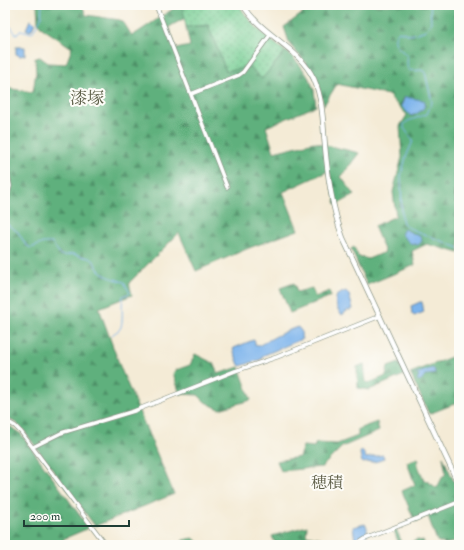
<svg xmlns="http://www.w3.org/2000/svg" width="464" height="550" font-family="'IM FELL Double Pica','Noto Serif JP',serif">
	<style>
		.grass { fill: url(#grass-dots); stroke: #4a8564 }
		.forest { fill: url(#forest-firs); stroke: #3f7658; fill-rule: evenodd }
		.water { fill: #7db4ec; stroke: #4e7890 }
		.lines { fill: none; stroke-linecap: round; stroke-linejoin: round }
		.stream { stroke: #7db4ec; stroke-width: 1 }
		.minor-casing { stroke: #8a9485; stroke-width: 5 }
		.tertiary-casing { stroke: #8a9485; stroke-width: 6 }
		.minor { stroke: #fff; stroke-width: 3.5 }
		.tertiary { stroke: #fff; stroke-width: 4.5 }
		.labels { text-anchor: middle; stroke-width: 4; stroke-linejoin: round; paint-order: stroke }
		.neighbourhood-label { font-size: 16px; fill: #60614b; stroke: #fdfcf7 }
		.quarter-label { font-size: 17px; fill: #60614b; stroke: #fdfcf7 }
	</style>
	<defs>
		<pattern id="grass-dots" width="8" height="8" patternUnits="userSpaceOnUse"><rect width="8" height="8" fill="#74cd93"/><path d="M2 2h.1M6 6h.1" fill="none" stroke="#5fa879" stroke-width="1.8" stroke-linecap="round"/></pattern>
		<pattern id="forest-firs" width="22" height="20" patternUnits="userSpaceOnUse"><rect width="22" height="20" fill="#5fb07d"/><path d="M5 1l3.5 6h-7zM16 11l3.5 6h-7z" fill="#4e9067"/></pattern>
	</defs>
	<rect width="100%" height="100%" fill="#fdfcf7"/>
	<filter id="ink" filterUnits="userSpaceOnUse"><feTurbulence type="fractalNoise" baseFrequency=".025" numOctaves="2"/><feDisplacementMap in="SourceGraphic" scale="8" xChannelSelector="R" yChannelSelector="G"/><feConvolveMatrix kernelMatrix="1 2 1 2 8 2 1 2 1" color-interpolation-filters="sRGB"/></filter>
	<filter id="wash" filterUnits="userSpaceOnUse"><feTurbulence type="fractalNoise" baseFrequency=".012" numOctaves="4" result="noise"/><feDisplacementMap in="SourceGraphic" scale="16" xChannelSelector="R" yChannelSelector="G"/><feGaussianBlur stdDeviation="0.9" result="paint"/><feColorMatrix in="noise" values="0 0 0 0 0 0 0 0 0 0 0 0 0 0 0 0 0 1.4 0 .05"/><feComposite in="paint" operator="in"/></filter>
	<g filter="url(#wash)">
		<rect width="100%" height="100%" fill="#f4ebd6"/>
		<path class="grass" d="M182 5H239C250 24 267 38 285 51L262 79 249 67 226 71 208 25 186 27Z"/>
		<path class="forest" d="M34 5H82L86 15 120 20 124 23 132 36 179 5H181L185 18 169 27 176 49 190 46 186 27 208 25 226 71 249 67 262 79 286 51C298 61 309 75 314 90 315 95 315 101 316 106L266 127 274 152 314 142 359 153 341 177 355 195 336 205 330 172H326L283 192 298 230 249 248 196 271 179 233 129 283 132 295 99 308 121 369 174 494 95 526 24 431 16 423 5 417V88L33 92 36 72 35 58 40 57 48 63 66 64 72 48 42 28 38 22 37 5Z
			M303 5H459V253L427 244 412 251 415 265 367 285 351 249 354 247 358 256 368 259 385 252 374 226 396 216 393 192 402 157 400 126 407 115 388 95 337 84 324 105 317 81 305 62 290 45 284 27 303 13ZM403 98 423 100 401 106Z
			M294 283 297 292 312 288 315 297 329 291 331 296 290 313 280 288Z
			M195 354 213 363 218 374 239 367 251 400 219 409 205 402 198 395 180 394 173 373 176 370 190 365Z
			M459 354V402L429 414 410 373Z
			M399 363 404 375 369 390 358 388 357 367 364 364 366 382 369 383 386 376 388 367Z
			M377 422 379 431 342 447 322 467 281 471 277 461 299 457 303 446 314 447 316 443 337 444 358 436V429Z
			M5 423 21 434 89 528 63 539 66 545H5Z
			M443 457 459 493V541L445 544 437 541 428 516 415 522 402 491 415 485 407 462 418 458 419 461 417 463 424 481H427L437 488 443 476 446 474Z
			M307 526 306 535 321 538 320 545H323H276L272 536Z
			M396 529 403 545 417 540 424 541 423 545H399L394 530Z
			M193 538 202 545H180L183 540Z"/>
		<path class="water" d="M30 20 35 23 32 29 30 31 26 29Z
			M16 47H25V55L20 56 16 54Z
			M405 97 423 100 425 101C426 110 418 113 411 116L401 106Z
			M404 229 421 237 422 241 418 245 410 243 401 234Z
			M346 291 349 295 353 309 347 311 342 315C337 310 334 302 337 295Z
			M420 302H422L424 312 414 316 412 314 411 306Z
			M298 327 302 332 301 336 302 339 262 356V359L241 366 239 365 233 349 234 348 253 340 255 341V345L258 346C271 339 284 331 298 327Z
			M433 368 435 371V374L425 375 422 380 419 381 417 380 419 375 415 374Z
			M362 450 366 458 383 455 384 458C378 463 369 462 362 463L360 453Z
			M365 524 367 527V535L355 540 353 527Z"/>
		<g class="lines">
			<path class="stream" d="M430 5 431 22 426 30 411 35 399 31C389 41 399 49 407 55 408 69 404 72 421 70L425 72 432 102 427 114 408 121 404 124V128L413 141 406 157 401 176 402 219 403 223 409 228 459 248
				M5 27H11L16 34H18L21 30 32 33 41 18 42 5
				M5 223 18 232 26 245 31 248 43 243H52L59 254 63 256 72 254 93 259C99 276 109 277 124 282L130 293 123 296C121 305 124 323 120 329 118 331 114 333 112 335"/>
		</g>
	</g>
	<g filter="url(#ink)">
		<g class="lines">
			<g class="minor-casing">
				<path id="minor" d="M156 5 227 187
					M191 94 239 75 243 72 270 35
					M5 156 10 186 5 211
					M456 230 459 190
					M5 420 15 426 21 432 106 545
					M33 447 61 433 134 411 235 371 277 357 380 316
					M356 545 365 539 459 502"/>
			</g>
			<g class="tertiary-casing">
				<path id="tertiary" d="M243 5C261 35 299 47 314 79 323 100 323 124 325 146 328 178 332 208 343 238L459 485"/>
			</g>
			<use href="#minor" class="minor"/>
			<use href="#tertiary" class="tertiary"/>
		</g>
	</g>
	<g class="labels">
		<g class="neighbourhood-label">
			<text x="327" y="488">穂積</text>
		</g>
		<g class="quarter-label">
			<text x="87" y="104">漆塚</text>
		</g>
	</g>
	<rect width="464" height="550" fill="none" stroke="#fdfcf7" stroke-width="20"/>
	<path d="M24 520v6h105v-6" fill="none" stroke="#1f3d34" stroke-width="2"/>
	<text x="30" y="520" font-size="12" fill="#1f3d34" stroke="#fdfcf7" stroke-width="3" paint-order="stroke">200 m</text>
</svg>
